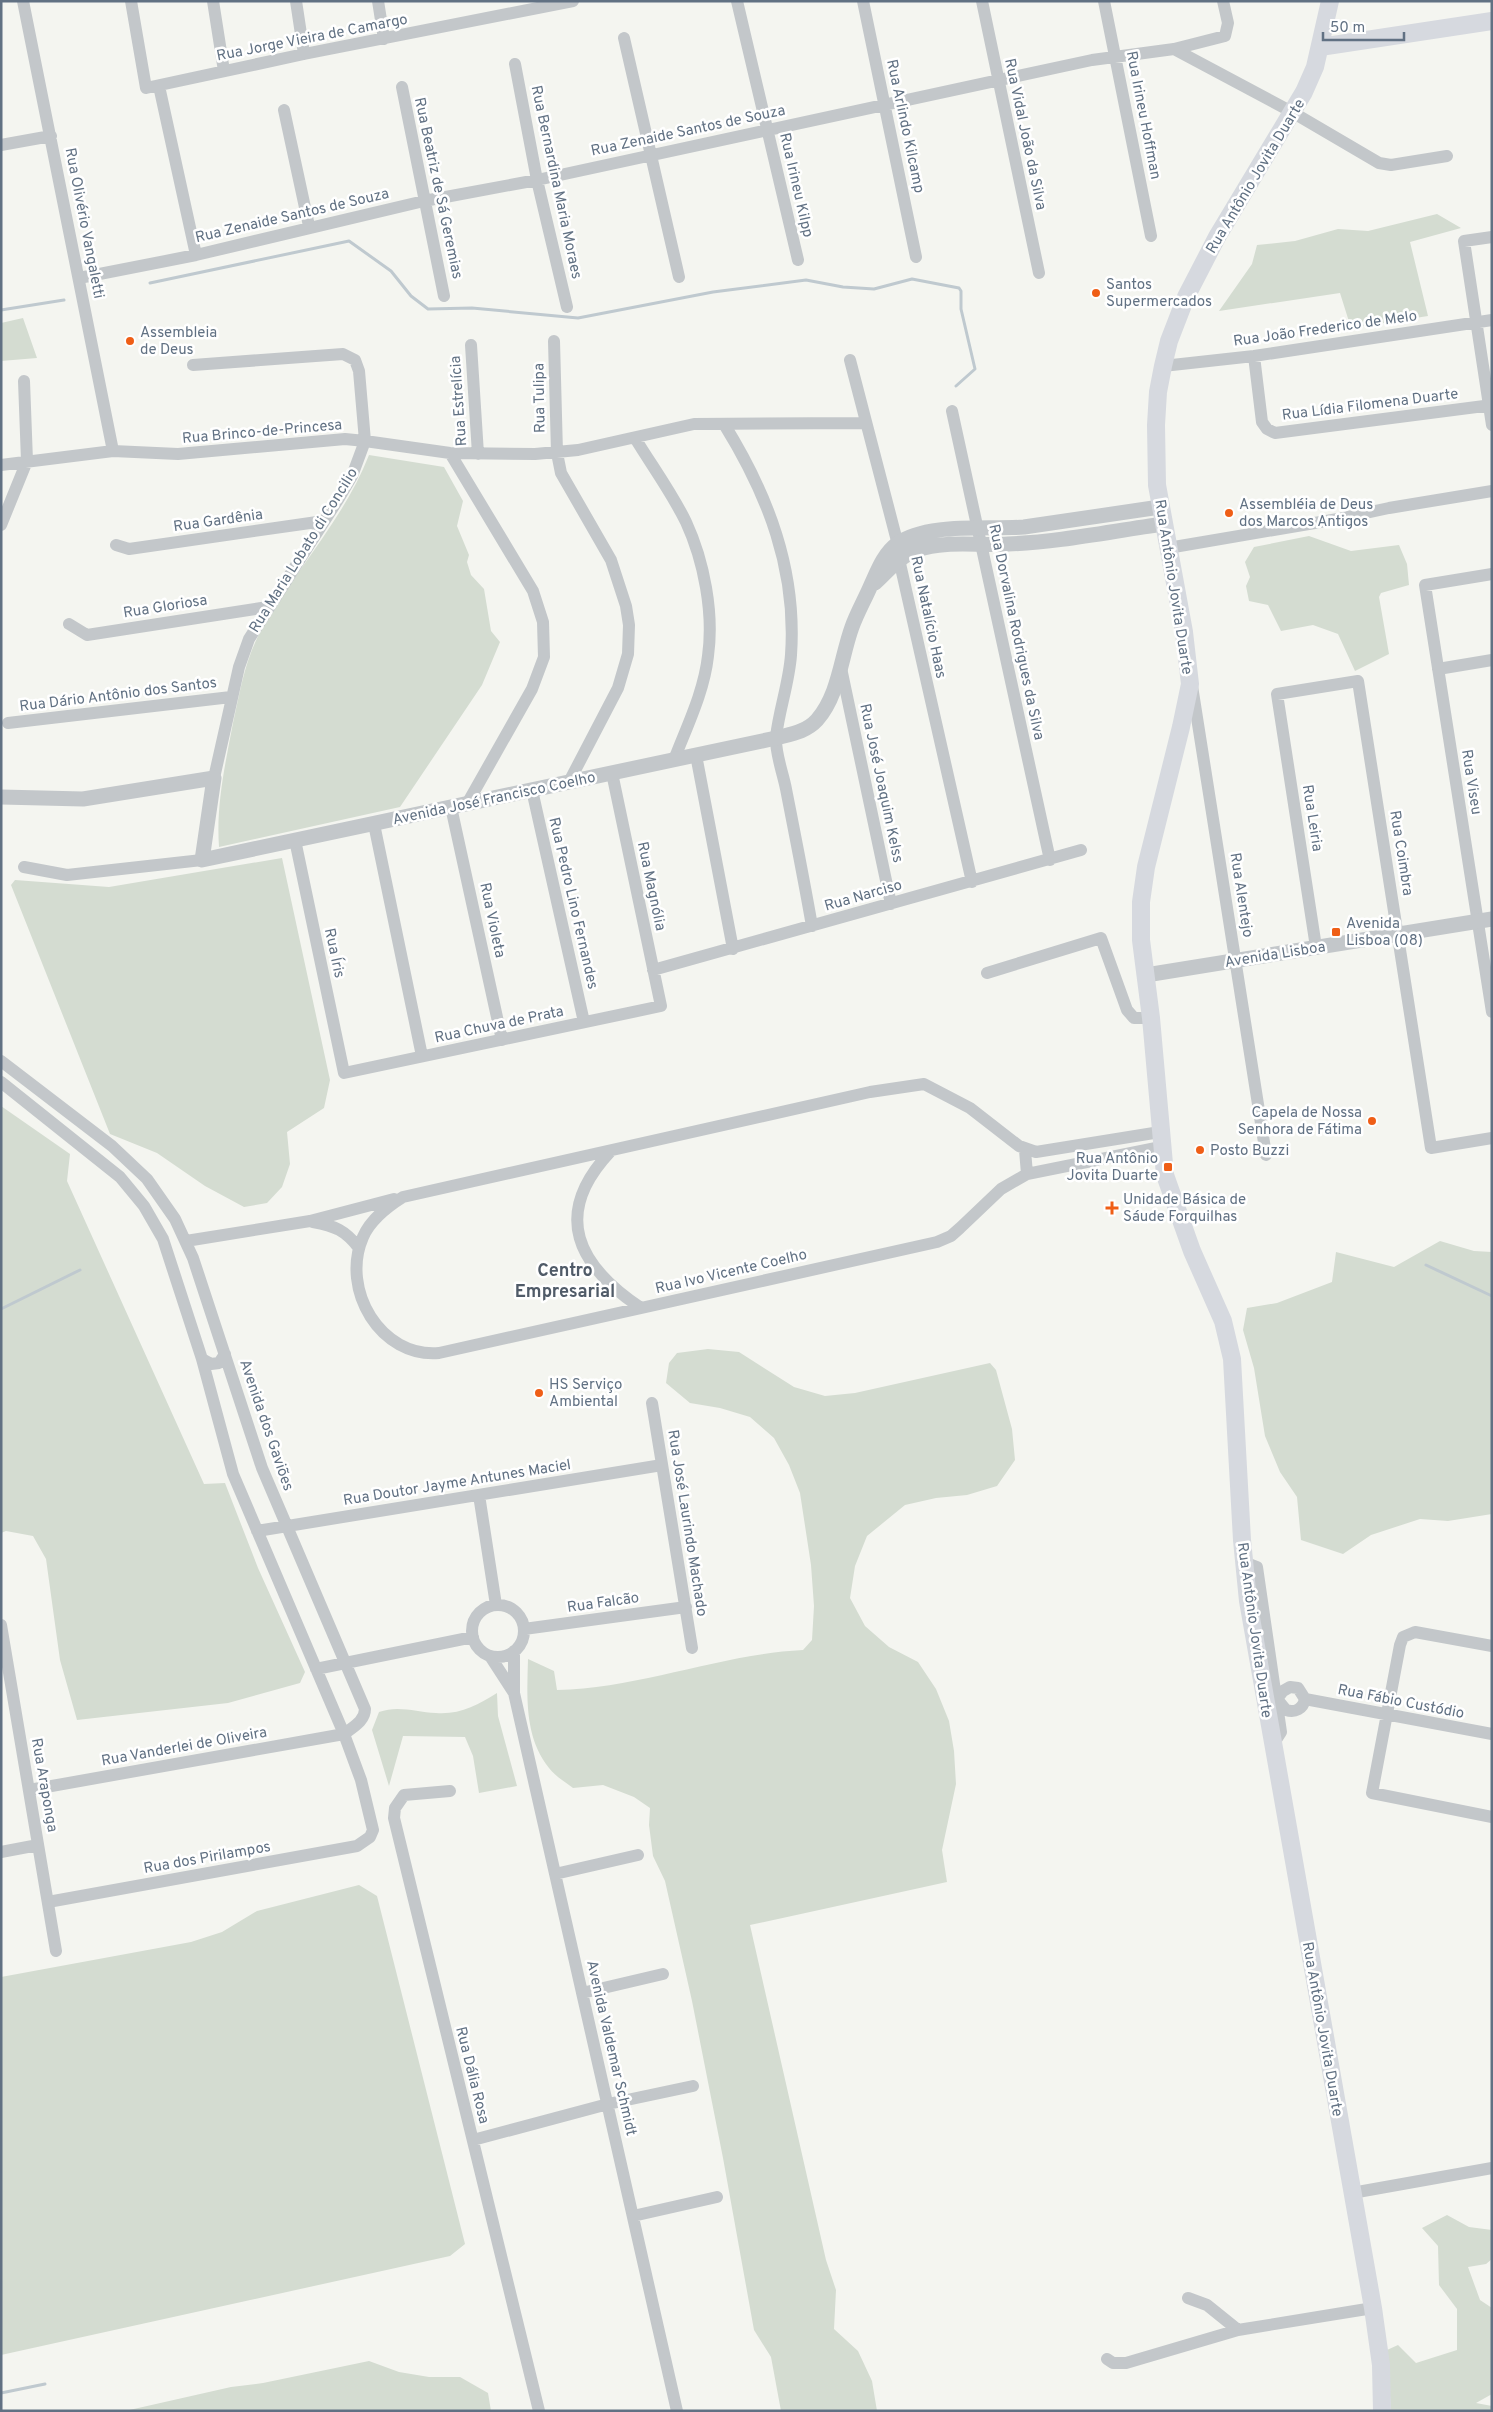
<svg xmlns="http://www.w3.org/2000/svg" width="1493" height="2412" font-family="Overpass,sans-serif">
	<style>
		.green { fill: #d4dcd1 }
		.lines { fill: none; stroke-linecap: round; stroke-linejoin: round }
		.stream { stroke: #bfc9cf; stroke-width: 3 }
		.minor { stroke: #c3c7ca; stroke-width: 12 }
		.tertiary { stroke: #c3c7ca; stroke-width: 15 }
		.secondary { stroke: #d6d9df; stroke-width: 18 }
		.poi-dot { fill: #ef5e16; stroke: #fff; stroke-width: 2 }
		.labels { text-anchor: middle; stroke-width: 5; stroke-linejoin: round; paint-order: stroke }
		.street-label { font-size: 15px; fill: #617183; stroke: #fff }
		.poi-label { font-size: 15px; fill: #617183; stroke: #fff; text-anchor: start }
		.quarter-label { font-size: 18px; font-weight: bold; fill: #505b68; stroke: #fff }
	</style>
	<rect width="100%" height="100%" fill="#f4f5f0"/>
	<path class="green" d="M1437 214 1461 228 1410 242 1428 316 1351 328 1340 293 1219 311 1252 264 1257 245 1295 241 1338 229 1368 231Z
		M23 318 37 358 1 361V323Z
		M369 455 444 467 463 501 457 526 469 555 467 562 471 575 484 589 491 631 500 642 482 685 400 807 219 847C216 805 225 765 233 723 240 692 245 658 262 629 295 570 344 519 369 455Z
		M1309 536 1351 551 1399 545 1407 564 1409 585 1381 593 1379 597 1389 654 1355 671 1338 634 1313 625 1281 631 1268 605 1249 601 1246 586 1250 577 1245 562 1254 547Z
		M282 858 330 1080 324 1108 287 1132 290 1164 282 1187 267 1203 244 1207 205 1186 157 1153 110 1134 11 885 15 880 109 887Z
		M1 1106 70 1154 67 1181 204 1484 225 1483 258 1568 305 1672 300 1683 228 1703 77 1720 60 1660 46 1559 33 1536 6 1531 1 1533Z
		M1440 1241 1474 1251 1492 1252V1514L1448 1521 1420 1519 1371 1535 1343 1554 1301 1540 1297 1497 1280 1472 1265 1436 1254 1368 1243 1330 1247 1308 1277 1303 1332 1282 1336 1252 1394 1267Z
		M708 1349 739 1352 794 1387 825 1396 855 1393 990 1363 996 1370 1012 1429 1015 1460 997 1486 967 1495 936 1498 905 1505 867 1536 855 1566 850 1598 865 1626 889 1647 918 1662 936 1689 949 1721 954 1751 956 1784 942 1850 947 1882 750 1925 826 2260 836 2290 834 2329 858 2351 872 2381 877 2411H781L771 2357 754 2330 723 2158 692 2001 665 1881 653 1856 649 1825 650 1808 634 1797 603 1785 573 1788C565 1782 555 1776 549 1768 524 1737 527 1696 528 1659L554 1671 557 1690C641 1688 720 1654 803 1650L812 1640 814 1606 811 1565 800 1493 789 1465 774 1438 750 1417 720 1408 690 1403 666 1383 669 1363 677 1353Z
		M497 1693 498 1716 517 1786 479 1793 473 1756 465 1737 403 1736 389 1786 372 1730 379 1712C398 1705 416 1712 436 1713 459 1715 478 1705 497 1693Z
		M359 1885 377 1896 465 2244 450 2256 1 2355V1977L191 1942 222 1932 257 1911Z
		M1447 2215 1469 2227 1492 2230V2259L1486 2264 1468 2267 1480 2300 1492 2308V2394L1476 2403 1492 2406V2411H1391L1387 2350 1398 2345 1416 2363 1457 2350V2309L1439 2285 1438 2246 1422 2228Z
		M369 2361 399 2372 429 2377H460L488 2393 491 2411H125L231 2387 263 2383Z"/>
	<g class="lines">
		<path class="stream" d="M150 283 349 241 391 271 411 296 428 309 472 308 578 318 713 292 806 280 843 287 874 289 912 279 959 288 961 291V309L975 369 956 386
			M1 310 64 300
			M1426 1265 1492 1296
			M1 1309 80 1270
			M1 2393 45 2384"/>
		<path class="minor" d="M23 1 113 451
			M131 1 146 88 304 54 573 1
			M213 1 224 71
			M296 1 304 54
			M378 1 384 39
			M737 1 798 260
			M863 1 916 257
			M982 1 1039 273
			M1104 1 1151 236
			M624 38 679 277
			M1174 49 1292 112 1379 163 1391 165 1447 156
			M515 64 537 180 567 307
			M159 86 196 255
			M402 87 444 296
			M284 110 309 226
			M1 145 51 136
			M1492 237 1464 241 1492 425
			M79 278 196 255 424 201 537 180 1092 60 1174 49 1225 36 1228 23 1223 1
			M554 341 557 453 561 473 611 560 626 606 629 625 628 654 618 688 569 782
			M471 345 478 454
			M1254 356 1262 422 1267 429 1275 433 1492 405
			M850 360 897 541 899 559 972 882
			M1163 366 1254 356 1492 320
			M952 411 1050 860
			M724 424C768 495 797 570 791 655 789 683 779 710 776 737 775 753 783 773 786 789 795 835 804 880 812 926
			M635 438C652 466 672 493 686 522 704 561 714 613 708 656 704 692 687 726 674 760
			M450 453 533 591 543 622 544 657 532 689 467 804
			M1 465 113 451 178 454 345 439 365 441 359 371 355 360 343 354 193 365
			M1 525 27 461 24 381
			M116 545 129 549 324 521
			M1168 548 1338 519 1389 508 1492 491
			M1492 574 1425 585 1492 1012
			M69 624 87 635 268 607
			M841 668 891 904
			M1438 669 1492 660
			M1192 686 1266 1155
			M8 723 231 697
			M696 755 733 949
			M214 778 239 667 249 639 339 498 352 476 365 441 450 453 535 454 578 450 694 424 866 423
			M532 790 584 1022
			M451 807 502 1040
			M374 824 422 1056
			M295 840 344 1073 661 1006 612 773
			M24 867 67 875 202 860
			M1316 947 1277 694 1358 681 1431 1148 1492 1138
			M653 970 1081 850
			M987 973 1101 938 1127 1010 1134 1018H1151
			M1 1061 112 1146 147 1179 175 1219 193 1258 262 1468 365 1709C365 1721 353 1727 344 1734L29 1790
			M1 1082 120 1177 144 1206 163 1239 202 1359 233 1474 344 1734 361 1780 373 1830 370 1837 357 1846 48 1902
			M1160 1132 1036 1152 1019 1146 970 1108 924 1084 870 1092 403 1197C387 1207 371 1219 363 1237 340 1290 381 1358 439 1353L937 1242 951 1236 960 1228 1001 1189 1027 1174 1161 1147
			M1025 1150 1027 1174
			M610 1152C551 1215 578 1266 641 1308
			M313 1222C335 1226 345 1230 359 1248
			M186 1241 310 1221 394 1199
			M202 1359 211 1364 219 1363 225 1354
			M652 1403 692 1648
			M479 1495 496 1605
			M257 1531 662 1465
			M1244 1562 1257 1567 1281 1732 1272 1746
			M472 1631a26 26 0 1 1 52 0a26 26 0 1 1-52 0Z
			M1 1625 56 1951
			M524 1629 686 1607
			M1492 1646 1415 1632 1403 1637 1400 1645 1372 1793 1492 1817
			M514 1651V1693L677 2411
			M490 1656 514 1693
			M316 1669 473 1637
			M1290 1687 1298 1688 1305 1699C1303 1709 1295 1713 1286 1710L1277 1699 1283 1691Z
			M1305 1699 1492 1734
			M450 1791 404 1795 395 1808 394 1818 539 2411
			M1 1852 38 1845
			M555 1874 638 1855
			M582 1993 663 1974
			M473 2140 608 2104 693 2086
			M1352 2193 1492 2168
			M633 2216 717 2197
			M1188 2298 1207 2305 1238 2330 1373 2308
			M1107 2359 1113 2363H1126L1238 2330"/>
		<path class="tertiary" d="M875 583C887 572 901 555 917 550 946 540 978 546 1008 544 1060 542 1112 531 1164 524
			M1 797 83 799 214 778 202 860 776 738C791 734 806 732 817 720 839 695 841 657 852 627 857 613 865 599 871 585 877 572 884 553 897 544 927 522 988 530 1024 527L1160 507
			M1146 975 1492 919"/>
		<path class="secondary" d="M1330 1 1315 67 1304 92 1217 237 1186 297 1169 341 1163 366 1158 392 1156 425 1157 485 1184 632 1190 684 1181 727 1146 867 1141 902V940L1151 1018 1165 1175 1192 1251 1223 1321 1232 1359 1242 1540 1248 1601 1373 2308 1381 2365 1382 2411
			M1320 47 1492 21"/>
	</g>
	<g class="poi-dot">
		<circle cx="1096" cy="293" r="5"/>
		<circle cx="130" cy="341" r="5"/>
		<circle cx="1229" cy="513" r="5"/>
		<rect x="1331" y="927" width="10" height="10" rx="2.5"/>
		<circle cx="1372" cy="1121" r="5"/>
		<circle cx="1200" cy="1150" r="5"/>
		<rect x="1163" y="1162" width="10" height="10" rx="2.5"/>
		<path d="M1109.5 1200.5h5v5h5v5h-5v5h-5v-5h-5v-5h5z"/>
		<circle cx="539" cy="1393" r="5"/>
	</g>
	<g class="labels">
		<g class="street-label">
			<text transform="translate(312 37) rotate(-11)" y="5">Rua Jorge Vieira de Camargo</text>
			<text transform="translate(1144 115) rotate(79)" y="5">Rua Irineu Hoffman</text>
			<text transform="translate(906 126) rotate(78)" y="5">Rua Arlindo Kilcamp</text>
			<text transform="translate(688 130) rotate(-12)" y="5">Rua Zenaide Santos de Souza</text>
			<text transform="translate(1026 134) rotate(78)" y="5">Rua Vidal João da Silva</text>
			<text transform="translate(1255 176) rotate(-59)" y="5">Rua Antônio Jovita Duarte</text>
			<text transform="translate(557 182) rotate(78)" y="5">Rua Bernardina Maria Moraes</text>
			<text transform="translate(797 185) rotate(77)" y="5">Rua Irineu Kilpp</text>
			<text transform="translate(439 188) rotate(78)" y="5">Rua Beatriz de Sá Geremias</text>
			<text transform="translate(292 215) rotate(-13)" y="5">Rua Zenaide Santos de Souza</text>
			<text transform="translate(85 223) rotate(79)" y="5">Rua Olivério Vangaletti</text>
			<text transform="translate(1325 328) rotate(-8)" y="5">Rua João Frederico de Melo</text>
			<text transform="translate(539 398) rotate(-91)" y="5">Rua Tulipa</text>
			<text transform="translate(458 401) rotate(-94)" y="5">Rua Estrelícia</text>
			<text transform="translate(1370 404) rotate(-7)" y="5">Rua Lídia Filomena Duarte</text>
			<text transform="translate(262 431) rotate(-5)" y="5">Rua Brinco-de-Princesa</text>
			<text transform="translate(218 520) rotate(-8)" y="5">Rua Gardênia</text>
			<text transform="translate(303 550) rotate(-58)" y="5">Rua Maria Lobato di Concilio</text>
			<text transform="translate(1174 587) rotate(81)" y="5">Rua Antônio Jovita Duarte</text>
			<text transform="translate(165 606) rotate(-9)" y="5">Rua Gloriosa</text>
			<text transform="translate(929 617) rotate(78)" y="5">Rua Natalício Haas</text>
			<text transform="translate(1017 632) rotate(78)" y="5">Rua Dorvalina Rodrigues da Silva</text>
			<text transform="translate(118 694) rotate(-7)" y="5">Rua Dário Antônio dos Santos</text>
			<text transform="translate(1472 782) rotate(81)" y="5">Rua Viseu</text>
			<text transform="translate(882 783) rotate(78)" y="5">Rua José Joaquim Kelss</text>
			<text transform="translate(494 798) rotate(-12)" y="5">Avenida José Francisco Coelho</text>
			<text transform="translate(1313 818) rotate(81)" y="5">Rua Leiria</text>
			<text transform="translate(1402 853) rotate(81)" y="5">Rua Coimbra</text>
			<text transform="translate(652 886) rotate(78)" y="5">Rua Magnólia</text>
			<text transform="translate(863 895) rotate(-16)" y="5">Rua Narciso</text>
			<text transform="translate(1242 895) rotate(81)" y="5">Rua Alentejo</text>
			<text transform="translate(574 903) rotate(77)" y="5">Rua Pedro Lino Fernandes</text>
			<text transform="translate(493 920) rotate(78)" y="5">Rua Violeta</text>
			<text transform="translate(335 953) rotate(78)" y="5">Rua Íris</text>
			<text transform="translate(1275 954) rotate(-9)" y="5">Avenida Lisboa</text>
			<text transform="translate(499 1024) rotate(-12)" y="5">Rua Chuva de Prata</text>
			<text transform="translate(731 1271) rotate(-13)" y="5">Rua Ivo Vicente Coelho</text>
			<text transform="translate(267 1425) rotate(71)" y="5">Avenida dos Gaviões</text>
			<text transform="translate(457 1482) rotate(-9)" y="5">Rua Doutor Jayme Antunes Maciel</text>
			<text transform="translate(688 1523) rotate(81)" y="5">Rua José Laurindo Machado</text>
			<text transform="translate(603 1602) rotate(-8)" y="5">Rua Falcão</text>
			<text transform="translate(1255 1630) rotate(82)" y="5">Rua Antônio Jovita Duarte</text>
			<text transform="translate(1401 1701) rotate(11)" y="5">Rua Fábio Custódio</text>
			<text transform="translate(184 1746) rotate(-10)" y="5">Rua Vanderlei de Oliveira</text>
			<text transform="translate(45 1785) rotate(80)" y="5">Rua Araponga</text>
			<text transform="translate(207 1857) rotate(-10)" y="5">Rua dos Pirilampos</text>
			<text transform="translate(1323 2029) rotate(80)" y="5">Rua Antônio Jovita Duarte</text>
			<text transform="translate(612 2048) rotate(77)" y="5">Avenida Valdemar Schmidt</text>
			<text transform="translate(473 2075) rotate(76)" y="5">Rua Dália Rosa</text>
		</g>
		<g class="poi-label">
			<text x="1106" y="289">Santos<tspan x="1106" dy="17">Supermercados</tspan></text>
			<text x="140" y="337">Assembleia<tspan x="140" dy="17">de Deus</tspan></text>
			<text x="1239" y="509">Assembléia de Deus<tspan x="1239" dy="17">dos Marcos Antigos</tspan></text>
			<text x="1346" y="928">Avenida<tspan x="1346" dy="17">Lisboa (08)</tspan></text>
			<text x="1362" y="1117" text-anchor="end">Capela de Nossa<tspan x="1362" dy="17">Senhora de Fátima</tspan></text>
			<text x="1210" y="1155">Posto Buzzi</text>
			<text x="1158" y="1163" text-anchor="end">Rua Antônio<tspan x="1158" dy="17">Jovita Duarte</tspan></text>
			<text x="1123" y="1204">Unidade Básica de<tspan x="1123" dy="17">Sáude Forquilhas</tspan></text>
			<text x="549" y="1389">HS Serviço<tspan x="549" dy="17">Ambiental</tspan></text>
		</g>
		<g class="quarter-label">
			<text x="565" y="1276">Centro<tspan x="565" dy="21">Empresarial</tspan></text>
		</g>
	</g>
	<rect width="1493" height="2412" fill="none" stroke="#617183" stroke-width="5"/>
	<path d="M1323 32v8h81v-8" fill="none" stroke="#617183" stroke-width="2.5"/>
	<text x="1330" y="32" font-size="15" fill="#617183" stroke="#ffffff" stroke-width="4" paint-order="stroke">50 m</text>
</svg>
